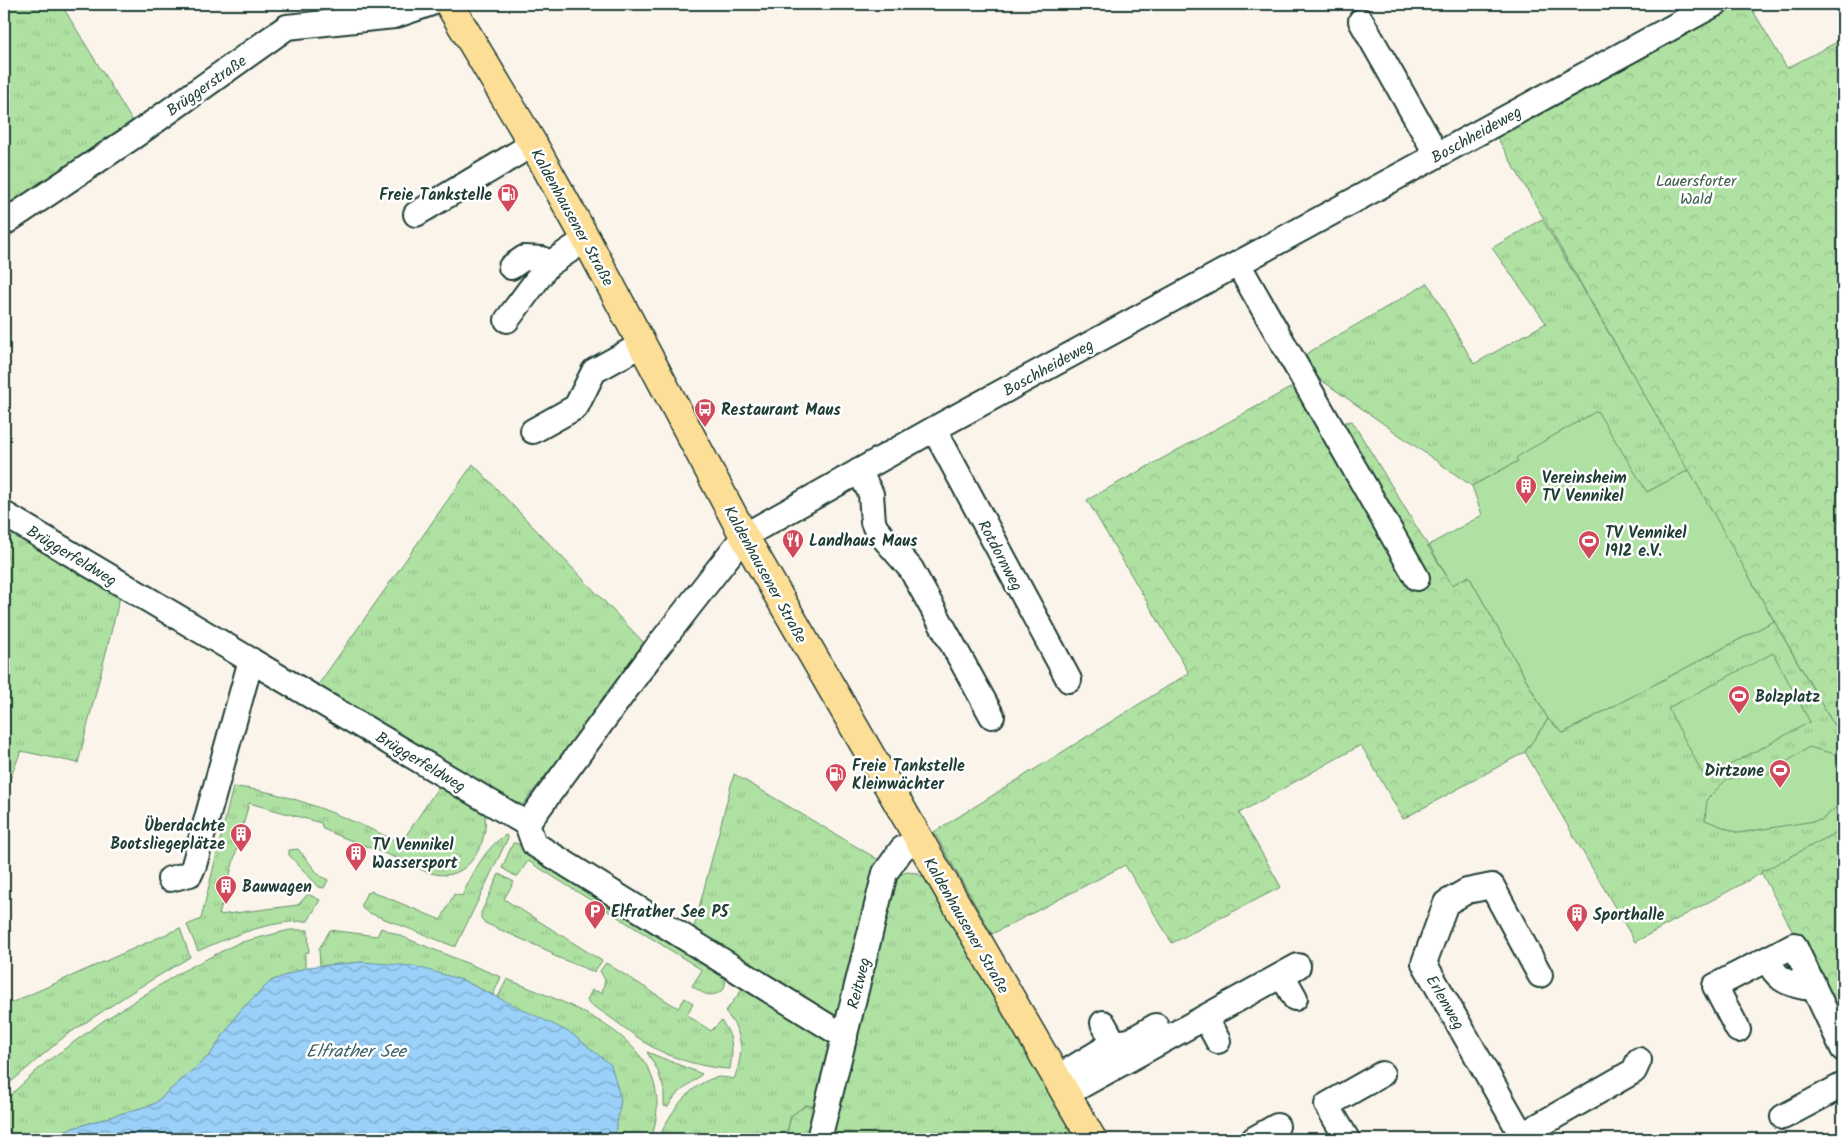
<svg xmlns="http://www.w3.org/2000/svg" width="1847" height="1143" font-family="Kalam,sans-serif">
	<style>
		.grass { fill: url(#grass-tufts); stroke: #678f6b }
		.forest { fill: url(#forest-crowns); stroke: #678f6b }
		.pitch { fill: #afe1a2; stroke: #678f6b }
		.water { fill: url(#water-waves); stroke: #6995aa }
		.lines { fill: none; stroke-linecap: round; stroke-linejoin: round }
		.minor-casing { stroke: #1f3d34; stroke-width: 28 }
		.major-casing { stroke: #1f3d34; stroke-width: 31 }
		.minor { stroke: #fff; stroke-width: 24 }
		.major { stroke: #fdde96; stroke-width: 28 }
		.labels { text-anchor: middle; stroke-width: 5; stroke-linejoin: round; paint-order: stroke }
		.street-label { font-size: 16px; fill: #1f3d34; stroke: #fff }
		.park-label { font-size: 16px; fill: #3c5e4a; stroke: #fff }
		.poi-label { font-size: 16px; font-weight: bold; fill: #1f3d34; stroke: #fff; text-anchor: start }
		.water-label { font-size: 18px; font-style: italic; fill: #3e6265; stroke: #fff }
	</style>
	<defs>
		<pattern id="grass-tufts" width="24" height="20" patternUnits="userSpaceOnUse" patternTransform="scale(1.25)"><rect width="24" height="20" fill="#afe1a2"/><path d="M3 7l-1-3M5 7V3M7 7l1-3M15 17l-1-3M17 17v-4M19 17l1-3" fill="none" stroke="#96c28c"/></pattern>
		<pattern id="forest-crowns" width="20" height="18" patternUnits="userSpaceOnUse" patternTransform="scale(1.25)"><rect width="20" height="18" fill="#afe1a2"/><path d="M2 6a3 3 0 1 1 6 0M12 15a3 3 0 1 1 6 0" fill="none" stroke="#96c28c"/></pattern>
		<pattern id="water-waves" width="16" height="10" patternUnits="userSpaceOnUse" patternTransform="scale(1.25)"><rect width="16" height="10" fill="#9bd0f9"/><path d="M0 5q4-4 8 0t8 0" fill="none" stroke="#7eaaca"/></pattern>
	</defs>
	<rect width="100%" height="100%" fill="#faf4ea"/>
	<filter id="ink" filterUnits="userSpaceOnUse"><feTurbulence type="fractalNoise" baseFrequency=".02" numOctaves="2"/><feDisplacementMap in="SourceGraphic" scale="10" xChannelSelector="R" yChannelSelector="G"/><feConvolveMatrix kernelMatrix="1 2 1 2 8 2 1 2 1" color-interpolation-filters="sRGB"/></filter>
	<g filter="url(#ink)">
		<path class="grass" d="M4 4H61L136 127 4 216Z
			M1542 219 1689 470 1647 492 1518 461 1472 486 1314 375 1301 357 1428 283 1474 364 1546 323 1492 248Z
			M473 464 647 646 520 808 316 688Z
			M4 521 121 593 78 763 21 751 9 781 4 780Z
			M1774 621 1843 741V829L1635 942 1525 752 1548 719 1563 733Z
			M734 774 884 863 839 1023 693 931Z
			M443 780C452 785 469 790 477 798 498 820 477 875 445 875 426 875 408 863 391 856 369 847 346 839 323 829L321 823 249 803 219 915 298 905 308 894 320 900 308 921C269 921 233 935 198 951L187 925 201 919 233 787C287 790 351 820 401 843Z
			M506 835 508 838 456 946H453L367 912 362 908V903L367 892 370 893 371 891 441 920 454 894 462 896C472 875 485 847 506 835Z
			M513 843H516L725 971 727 976 724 989C711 999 705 995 692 986L702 970 528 861 517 877 502 868Z
			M298 849 320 876 328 880 324 888 319 887 289 855V850Z
			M907 872 917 873 925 879 1077 1139H829L890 888 897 876Z
			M499 874 514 882 504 899 602 961 594 972 552 955 553 953 485 923 481 918V913Z
			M180 928 190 957 135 990 65 1036 4 1088V1006Z
			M381 928 501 977 493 995 462 980 362 962 320 966 319 949 330 930 377 936Z
			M290 930H308L309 952 305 953V968L271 981 239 1012 210 1055 154 1104 63 1131 52 1139H4V1101L45 1063 103 1021 179 973 238 943Z
			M606 963 678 1008 685 998 693 1003 687 1015 711 1031 721 1021C734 1036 733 1051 730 1069 702 1068 662 1056 640 1039 622 1027 608 1014 589 1004L587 1000 592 990 602 993 605 980 600 971Z
			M507 979C575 1007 684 1042 651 1139H614L616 1136 498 997Z
			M744 987 834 1040 820 1108 806 1105 791 1116 787 1133 772 1139 751 1136 744 1139H659C667 1116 689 1085 714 1078 720 1076 728 1078 734 1079 744 1053 744 1033 725 1012Z
			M647 1052 702 1074 675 1096 668 1107 664 1106V1090L658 1071Z"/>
		<path class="forest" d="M1727 4H1749L1787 68 1843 39V741L1494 132Z
			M1301 382 1323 426 1352 421 1452 585 1469 576 1548 719 1525 752 1403 819 1361 745 1239 813 1281 887 1172 943 1125 865 992 934 934 832 1189 673 1087 500Z
			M1843 829V1006L1835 1011 1761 872Z
			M806 1105 820 1108 812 1139H772L787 1133 791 1116Z"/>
		<path class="pitch" d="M1597 411 1647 492 1689 470 1774 621 1563 733 1548 719 1469 576 1452 585 1429 545 1482 515 1472 486 1518 461 1516 458 1523 453Z
			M1773 653 1810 722 1705 778 1668 708Z
			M1809 747 1835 754 1843 766V802L1821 820 1738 833 1705 820 1707 799 1727 779 1768 774Z"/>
		<path class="water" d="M362 962 414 966 462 980 571 1033 611 1065 621 1100 614 1139H52L63 1131 154 1104 210 1055 239 1012 271 981 307 967Z"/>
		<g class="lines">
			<g class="minor-casing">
				<path id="minor" d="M1361 21 1437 155
					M416 214 533 144
					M4 223 137 134 287 27 394 16 429 4
					M1238 264 1417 578
					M511 267 524 258 542 259 548 265
					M507 320 548 265 586 239
					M934 429 1069 680
					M533 431 576 407 594 371 643 344
					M859 471 871 494 873 522 876 529 911 569 992 716
					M4 514 527 824
					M527 824 655 650 744 536 934 429 1715 4
					M527 824 534 844 845 1037
					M170 879 190 874 194 865 251 660
					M1767 960C1777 978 1784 983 1804 987L1813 983
					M1282 975 1295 998
					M1205 1017 1218 1041
					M1738 1030 1715 986 1794 945 1843 1049
					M1114 1043 1130 1041 1156 1026
					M1056 1078 1114 1043 1103 1023
					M1066 1094 1298 966
					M1783 1117 1843 1085
					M1522 1135 1634 1071 1639 1060
					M819 1139 885 873 902 849 918 839
					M1254 1139 1277 1126
					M1347 1139 1327 1105 1382 1074
					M1524 1139 1424 963 1446 903 1467 891 1492 886 1540 975"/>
			</g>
			<g class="major-casing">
				<path id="major" d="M449 4 533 144 586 239 744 536 1092 1139"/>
			</g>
			<use href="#minor" class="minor"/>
			<use href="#major" class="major"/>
		</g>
	</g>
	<defs>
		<g id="fuel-pin" transform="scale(1.125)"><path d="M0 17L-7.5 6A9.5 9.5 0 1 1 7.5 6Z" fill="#d1495b" stroke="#fff"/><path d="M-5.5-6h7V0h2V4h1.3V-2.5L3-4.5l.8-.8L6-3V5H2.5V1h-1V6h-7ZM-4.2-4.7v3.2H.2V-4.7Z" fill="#fff"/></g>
		<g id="bus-pin" transform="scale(1.125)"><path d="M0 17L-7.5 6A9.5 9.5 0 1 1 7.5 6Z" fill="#d1495b" stroke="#fff"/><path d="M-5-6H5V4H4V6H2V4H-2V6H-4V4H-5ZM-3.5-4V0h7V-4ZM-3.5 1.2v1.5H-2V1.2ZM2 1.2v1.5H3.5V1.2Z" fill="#fff"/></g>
		<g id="building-pin" transform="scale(1.125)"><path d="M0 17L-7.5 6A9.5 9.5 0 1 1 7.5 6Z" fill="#d1495b" stroke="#fff"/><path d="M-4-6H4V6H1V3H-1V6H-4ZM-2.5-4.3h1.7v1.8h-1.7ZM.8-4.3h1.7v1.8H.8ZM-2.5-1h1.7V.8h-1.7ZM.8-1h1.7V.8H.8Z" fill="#fff"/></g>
		<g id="restaurant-pin" transform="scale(1.125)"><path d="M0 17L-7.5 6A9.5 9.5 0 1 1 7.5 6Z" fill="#d1495b" stroke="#fff"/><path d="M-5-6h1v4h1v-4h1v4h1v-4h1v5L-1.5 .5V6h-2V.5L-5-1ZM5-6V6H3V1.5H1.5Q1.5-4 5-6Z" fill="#fff"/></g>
		<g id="stadium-pin" transform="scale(1.125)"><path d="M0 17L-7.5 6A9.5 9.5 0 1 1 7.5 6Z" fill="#d1495b" stroke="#fff"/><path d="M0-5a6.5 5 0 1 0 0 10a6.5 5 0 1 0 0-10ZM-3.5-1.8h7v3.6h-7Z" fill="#fff"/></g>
		<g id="parking-pin" transform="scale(1.125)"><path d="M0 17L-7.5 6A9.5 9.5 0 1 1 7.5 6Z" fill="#d1495b" stroke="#fff"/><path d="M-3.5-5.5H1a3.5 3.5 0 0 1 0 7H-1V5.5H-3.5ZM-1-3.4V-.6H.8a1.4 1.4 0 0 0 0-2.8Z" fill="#fff"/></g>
	</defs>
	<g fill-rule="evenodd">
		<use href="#fuel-pin" x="508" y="194"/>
		<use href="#bus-pin" x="705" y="409"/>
		<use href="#building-pin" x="1526" y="486"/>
		<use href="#restaurant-pin" x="793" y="540"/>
		<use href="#stadium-pin" x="1589" y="541"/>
		<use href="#stadium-pin" x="1739" y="696"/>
		<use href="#stadium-pin" x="1780" y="770"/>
		<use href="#fuel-pin" x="836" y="774"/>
		<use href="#building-pin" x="241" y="834"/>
		<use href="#building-pin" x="356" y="853"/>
		<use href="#building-pin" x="226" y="886"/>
		<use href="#parking-pin" x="595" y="911"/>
		<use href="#building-pin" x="1577" y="914"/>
	</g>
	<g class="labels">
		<g class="street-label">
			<text transform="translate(206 85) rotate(-35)" y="6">Brüggerstraße</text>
			<text transform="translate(1476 134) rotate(-29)" y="6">Boschheideweg</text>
			<text transform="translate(573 217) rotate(61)" y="6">Kaldenhausener Straße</text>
			<text transform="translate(1048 367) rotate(-29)" y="6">Boschheideweg</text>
			<text transform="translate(72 555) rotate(31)" y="6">Brüggerfeldweg</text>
			<text transform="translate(1001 555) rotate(62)" y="6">Rotdornweg</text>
			<text transform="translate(766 574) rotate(61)" y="6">Kaldenhausener Straße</text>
			<text transform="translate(421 761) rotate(31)" y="6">Brüggerfeldweg</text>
			<text transform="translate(967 925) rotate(60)" y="6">Kaldenhausener Straße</text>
			<text transform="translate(858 983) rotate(-76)" y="6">Reitweg</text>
			<text transform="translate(1446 1002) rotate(60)" y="6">Erlenweg</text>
		</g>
		<g class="park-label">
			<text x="1696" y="186">Lauersforter<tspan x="1696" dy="18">Wald</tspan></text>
		</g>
		<g class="poi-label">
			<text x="492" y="200" text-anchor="end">Freie Tankstelle</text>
			<text x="721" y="415">Restaurant Maus</text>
			<text x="1542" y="483">Vereinsheim<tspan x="1542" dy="18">TV Vennikel</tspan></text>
			<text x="1605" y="538">TV Vennikel<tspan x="1605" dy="18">1912 e.V.</tspan></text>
			<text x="809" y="546">Landhaus Maus</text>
			<text x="1755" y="702">Bolzplatz</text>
			<text x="852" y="771">Freie Tankstelle<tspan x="852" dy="18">Kleinwächter</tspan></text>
			<text x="1764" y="776" text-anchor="end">Dirtzone</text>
			<text x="225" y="831" text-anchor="end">Überdachte<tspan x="225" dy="18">Bootsliegeplätze</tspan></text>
			<text x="372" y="850">TV Vennikel<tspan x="372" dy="18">Wassersport</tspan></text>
			<text x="242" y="892">Bauwagen</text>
			<text x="611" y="917">Elfrather See P5</text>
			<text x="1593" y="920">Sporthalle</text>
		</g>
		<g class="water-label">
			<text x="356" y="1057">Elfrather See</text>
		</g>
	</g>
	<rect width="1847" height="1143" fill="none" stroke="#fff" stroke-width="20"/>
	<rect x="10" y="10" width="1827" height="1123" fill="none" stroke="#1f3d34" stroke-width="2" filter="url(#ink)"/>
</svg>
